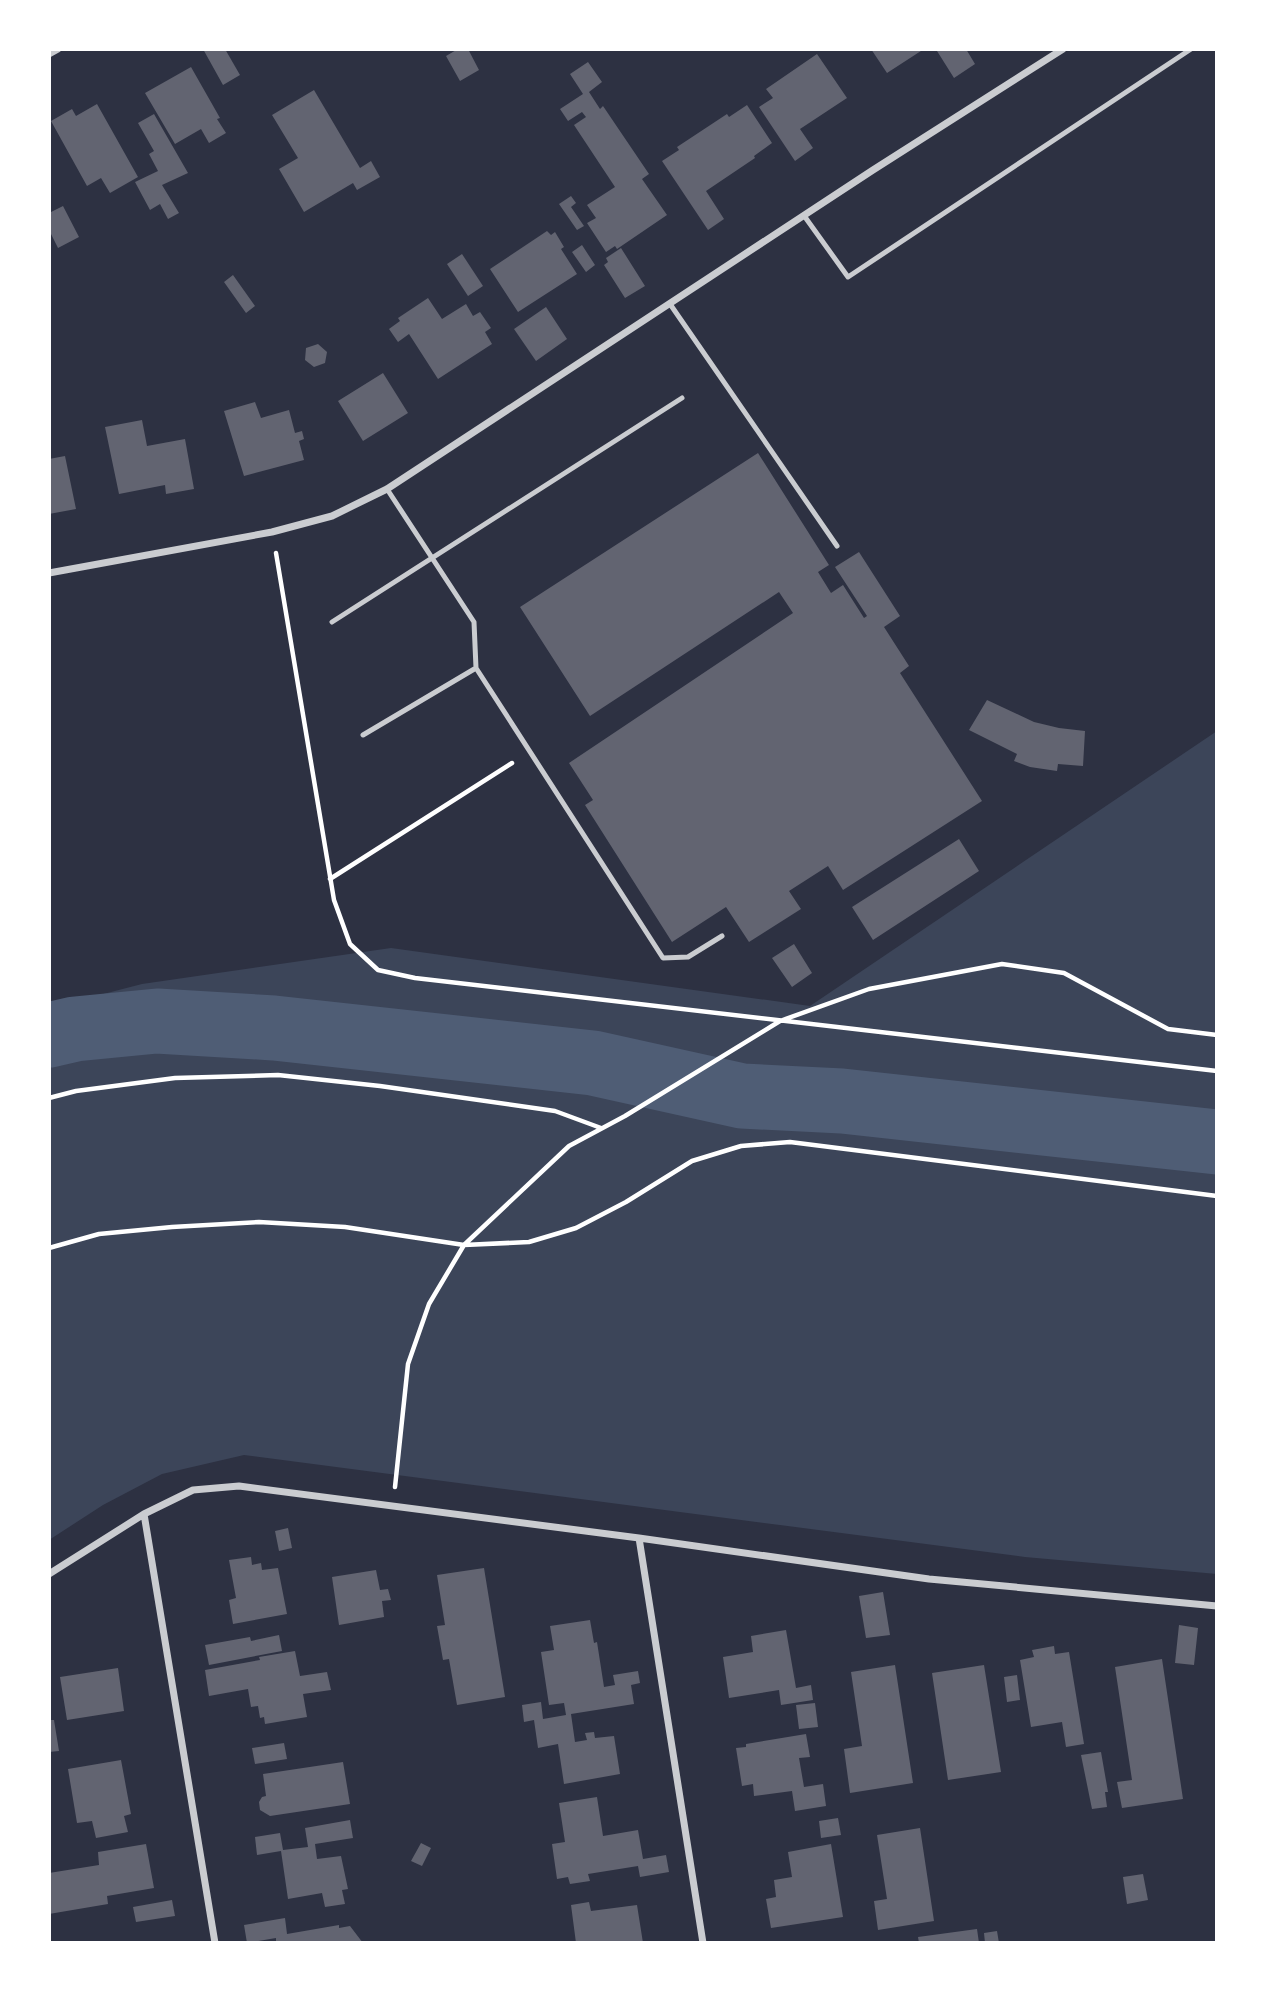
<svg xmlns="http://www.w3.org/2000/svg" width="1266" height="1992" font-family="'Source Sans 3',sans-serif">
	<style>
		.green { fill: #3c4559 }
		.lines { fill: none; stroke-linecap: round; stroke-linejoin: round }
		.river { stroke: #4f5d75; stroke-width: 65 }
		.building { fill: #626471 }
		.path { stroke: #fff; stroke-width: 4.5 }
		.service { stroke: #caccd0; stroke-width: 5 }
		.minor { stroke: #caccd0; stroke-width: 7 }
	</style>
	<rect width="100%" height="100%" fill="#2d3142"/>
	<path class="green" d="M1217 731V1574L1025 1557 244 1455 162 1474 103 1505 49 1540V1008L142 984 391 948 810 1006Z"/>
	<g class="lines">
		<path class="river" d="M49 1035 75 1029 157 1021 274 1028 593 1063 742 1096 842 1101 1217 1142"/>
	</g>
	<path class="building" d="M203 49H225L240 75 223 85Z
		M458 49H468L479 70 460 81 446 56Z
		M871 49H924L887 73Z
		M940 49H966L975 64 954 78 937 51Z
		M817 54 847 98 800 129 813 148 795 161 759 107 773 98 766 89Z
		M588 62 602 82 589 92 600 109 603 106 649 174 642 179 667 215 617 249 615 246 606 252 587 223 596 218 587 205 615 187 574 125 586 117 582 112 568 121 560 109 583 94 570 74Z
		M191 67 220 118 217 119 226 133 209 143 201 129 175 144 145 93Z
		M314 90 360 168 371 161 380 177 357 190 353 183 304 212 279 169 298 158 272 115Z
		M97 104 138 177 110 193 101 178 87 186 51 121 72 109 76 116Z
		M747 105 772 143 754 156 755 158 706 191 724 219 708 230 662 161 679 150 677 147 727 114 729 117Z
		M154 114 188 173 162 185 179 213 168 219 160 204 150 210 135 182 158 171 149 154 154 151 138 123Z
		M571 196 576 203 571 207 584 226 577 230 559 204Z
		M63 206 79 237 58 248 49 230V213Z
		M547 231 551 235 555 232 564 247 561 249 577 274 518 312 490 269Z
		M582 245 595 265 586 272 572 252Z
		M621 248 645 286 625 298 604 265 608 262 606 258Z
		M462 254 483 286 468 296 447 264Z
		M233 275 255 306 246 313 224 282Z
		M428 298 442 319 466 304 473 316 480 312 491 328 485 332 492 344 438 379 409 334 398 342 389 329 400 321 398 318Z
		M546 307 567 339 536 361 514 329Z
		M318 344 327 352 325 363 314 367 305 360 306 348Z
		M383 373 408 413 363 441 338 401Z
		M255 402 261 418 289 410 295 433 302 431 304 439 299 441 304 460 244 476 224 411Z
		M142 420 147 446 185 439 194 489 166 494 165 485 119 494 105 427Z
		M758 453 829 565 818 572 831 593 843 585 864 618 867 616 835 567 859 552 900 616 884 627 909 666 900 673 982 801 843 890 828 866 789 891 801 909 749 942 726 907 672 942 585 805 593 800 569 763 793 613 779 592 590 716 520 607Z
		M65 456 76 509 49 514V459Z
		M987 700 1034 722 1059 728 1085 731 1083 766 1058 764 1057 771 1030 767 1014 761 1017 754 969 730Z
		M959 839 979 871 873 940 852 907Z
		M794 944 812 973 792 987 772 958Z
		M288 1528 292 1548 279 1551 275 1531Z
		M251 1557 252 1565 261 1563 262 1570 278 1568 287 1614 233 1624 229 1600 236 1598 229 1560Z
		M484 1568 505 1697 457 1705 449 1659 443 1660 437 1626 445 1625 437 1575Z
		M376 1570 380 1590 388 1589 391 1600 382 1601 384 1617 339 1625 332 1577Z
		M883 1592 890 1635 866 1638 859 1596Z
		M590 1620 594 1643 597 1642 604 1687 615 1685 613 1675 638 1671 640 1683 631 1685 634 1704 571 1714 575 1742 587 1740 585 1733 594 1732 595 1738 614 1736 620 1774 564 1784 558 1744 538 1748 534 1720 524 1722 522 1705 541 1702 543 1719 566 1715 564 1703 549 1705 541 1652 554 1650 550 1626Z
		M1179 1625 1198 1628 1194 1665 1175 1663Z
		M786 1630 796 1688 811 1685 813 1700 781 1705 779 1690 729 1698 723 1657 753 1652 751 1636Z
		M279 1635 282 1651 209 1665 205 1645 250 1637 251 1641Z
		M1054 1646 1055 1654 1069 1652 1084 1744 1066 1747 1062 1722 1031 1727 1020 1660 1034 1657 1032 1650Z
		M295 1651 300 1676 327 1672 331 1690 303 1694 307 1717 265 1724 264 1717 260 1718 258 1706 251 1707 248 1689 209 1696 205 1670 260 1660 259 1657Z
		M1162 1659 1183 1799 1122 1808 1117 1782 1132 1780 1115 1667Z
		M895 1665 913 1783 850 1793 844 1749 862 1746 851 1672Z
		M984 1665 1001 1772 948 1780 932 1673Z
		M118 1668 124 1711 67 1720 60 1677Z
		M1017 1675 1020 1700 1007 1702 1004 1677Z
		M815 1703 818 1727 799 1729 796 1705Z
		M49 1720H54L59 1751 49 1752Z
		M806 1734 810 1757 799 1758 804 1787 823 1784 826 1806 795 1811 792 1791 754 1796 753 1784 742 1786 736 1748 746 1747V1744Z
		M284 1743 287 1759 255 1764 252 1748Z
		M1101 1752 1108 1792H1105L1107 1807 1092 1809 1081 1755Z
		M121 1760 131 1814 124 1816 128 1832 96 1838 92 1821 77 1823 68 1769Z
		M343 1762 350 1804 270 1816 260 1810 259 1802 262 1797 266 1796 263 1774Z
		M597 1797 603 1836 638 1830 643 1859 666 1855 669 1872 640 1877 638 1866 588 1874 590 1881 570 1884 568 1877 557 1879 552 1844 565 1842 559 1803Z
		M838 1818 841 1835 821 1838 819 1821Z
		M350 1820 353 1838 315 1844 317 1859 341 1856 348 1889 342 1890 345 1904 325 1907 322 1893 288 1899 281 1851 257 1855 255 1837 280 1833 283 1850 308 1847 305 1828Z
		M920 1828 934 1921 878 1930 874 1901 887 1899 877 1835Z
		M421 1843 431 1848 422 1866 411 1861Z
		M146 1844 154 1888 107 1896 108 1904 49 1914V1873L99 1865 98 1852Z
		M831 1844 843 1917 771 1928 766 1899 776 1897 774 1880 792 1877 788 1852Z
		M1143 1874 1148 1900 1127 1904 1123 1877Z
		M172 1900 175 1916 136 1922 133 1907Z
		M589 1902 591 1911 637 1905 643 1943H576L571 1905Z
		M285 1918 287 1934 339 1925V1928L350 1926 363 1943H276V1938L247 1943 244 1925Z
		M977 1929 979 1943H919L918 1937Z
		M997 1931 999 1943H985L984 1933Z"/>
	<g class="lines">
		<path class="path" d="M276 553 334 900 350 944 378 970 415 978 1217 1071
			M330 879 512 763
			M49 1098 76 1091 175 1078 278 1075 380 1086 555 1111 601 1128
			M49 1248 99 1234 172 1227 259 1222 345 1227 464 1245 529 1242 576 1228 626 1202 692 1161 741 1146 790 1142 1217 1196
			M395 1487 408 1364 429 1304 464 1245 569 1146 625 1116 780 1021 869 989 1002 964 1064 973 1168 1029 1217 1035"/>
		<path class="service" d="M805 217 848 277 1191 49
			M670 304 837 546
			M387 489 474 622 476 668 663 958 688 957 722 936
			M332 622 682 398
			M363 735 476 668"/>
		<path class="minor" d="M49 54 58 49
			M49 573 272 532 332 516 387 489 873 170 1063 49
			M144 1514 215 1943
			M639 1538 703 1943
			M49 1574 144 1514 193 1490 239 1486 639 1538 929 1579 1217 1606"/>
	</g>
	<rect width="1266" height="1992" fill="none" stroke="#ffffff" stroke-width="102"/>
</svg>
